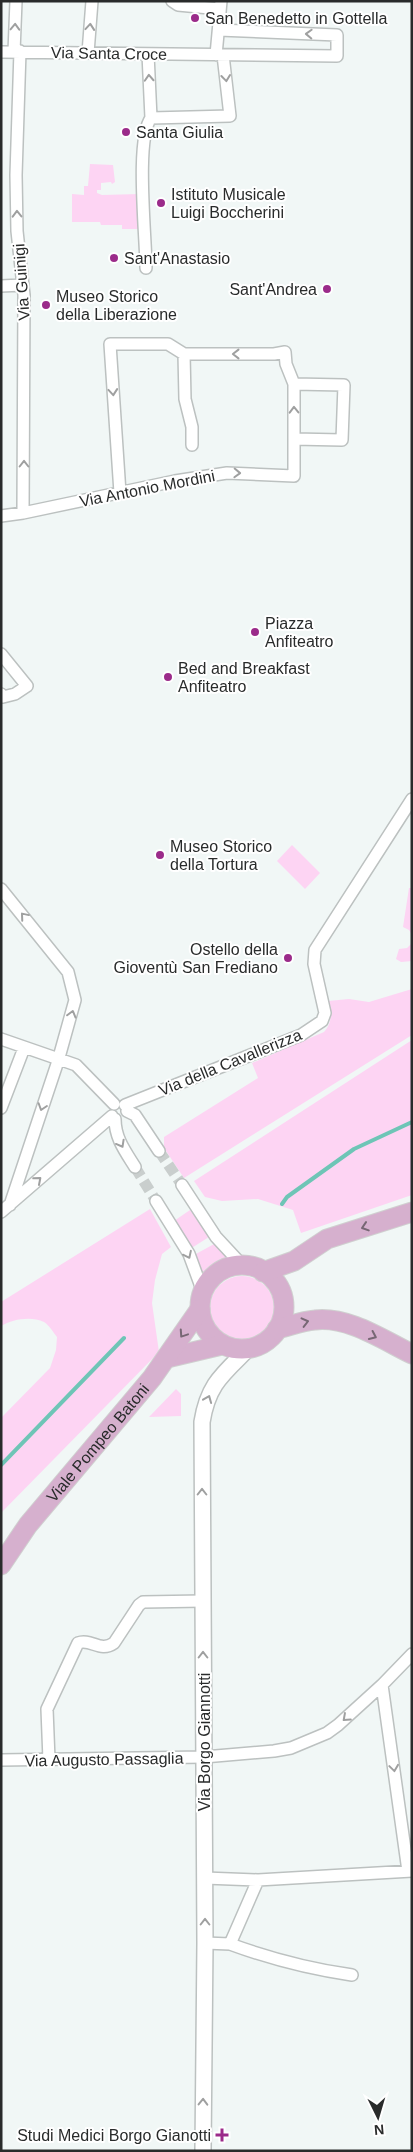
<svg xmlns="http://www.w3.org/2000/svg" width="413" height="2152" font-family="Arial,sans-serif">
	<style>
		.green { fill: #fdd4f3 }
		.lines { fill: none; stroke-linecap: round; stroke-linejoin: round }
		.stream { stroke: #6ec5b6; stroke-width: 4 }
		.minor-tunnel { stroke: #c9cecd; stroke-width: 11; stroke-dasharray: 11 5.5; stroke-linecap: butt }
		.minor-casing { stroke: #bcc1c0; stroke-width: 14 }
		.tertiary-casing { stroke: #bcc1c0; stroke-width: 18 }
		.primary-casing { stroke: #d0d0d0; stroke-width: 21 }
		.minor { stroke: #fff; stroke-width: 11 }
		.tertiary { stroke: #fff; stroke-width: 15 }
		.primary { stroke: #d6b0ce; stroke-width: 19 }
		.oneway { stroke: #9fa0a0 }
		.oneway2 { stroke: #776774 }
		.poi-dot { fill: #9b2b8a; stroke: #fff; stroke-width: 2 }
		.labels { text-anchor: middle; stroke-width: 4; stroke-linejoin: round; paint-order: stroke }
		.poi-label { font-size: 16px; fill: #292b2b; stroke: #fff; text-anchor: start }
		.street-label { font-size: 16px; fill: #292b2b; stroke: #fff }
	</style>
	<rect width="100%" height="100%" fill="#f1f7f6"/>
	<path class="green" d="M90 164 113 165 115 182 112 184 111 182 101 183V190H97V193L102 195 140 194 142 229H122V225H101L100 222H72V194L84 195V186H88Z
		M292 845 320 873 305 889 277 861Z
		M409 888H412V935L409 930 403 927Z
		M412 943V961L401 962 396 959 399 949 407 948Z
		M412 989V1035L184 1178 164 1148V1137L258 1078 252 1063 324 1032C333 1022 331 1014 328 1001L349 999 369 1002Z
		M412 1040V1195L301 1233 293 1210 258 1199 222 1201 205 1197 194 1181Z
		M150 1209 171 1247 162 1254 155 1280 152 1303 159 1352 1 1513V1418L50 1368 56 1350 57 1337C53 1332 49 1325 44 1322 31 1316 13 1319 1 1326V1302Z
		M190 1210 209 1237 190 1249 174 1221Z
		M216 1243 228 1258 213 1265 202 1274 194 1255Z
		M210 1308a32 32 0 1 1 64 0a32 32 0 1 1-64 0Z
		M176 1389 181 1394V1416L149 1417Z"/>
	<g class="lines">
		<path class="stream" d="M282 1204 287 1197 354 1149 412 1122
			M1 1465 124 1338"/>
		<path class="minor-tunnel" d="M159 1151 182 1185
			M135 1167 156 1201"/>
		<g class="minor-casing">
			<path id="minor" d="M172 1 178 5 220 9
				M20 51 16 175 17 231 24 295 23 513
				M1 52 337 56V35L219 30
				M14 52 16 1
				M88 53 92 1
				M216 55 221 1
				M151 118 230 116 223 55
				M146 268C146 237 135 139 151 118L148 54
				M1 286 22 285
				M184 354 185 399 192 427V445
				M294 384 344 385 342 440 294 439
				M1 516 23 513 175 481 227 473 294 476V384L286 364 285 352 274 354H184L168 344H110L120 493
				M1 654 27 686 15 694 3 697 1 694
				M1 889 68 972 75 1000 58 1061 10 1205
				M1 1039 76 1065 114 1104
				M125 1105 301 1035 322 1021 325 1013 314 964 315 950 412 799
				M1 1108 24 1048
				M127 1111 135 1115 159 1151
				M115 1119C115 1138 125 1151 135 1167
				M182 1185 216 1237 242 1265
				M156 1201 189 1254 203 1292
				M1 1212 112 1116
				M382 1685 408 1871
				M1 1760 204 1757 274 1751 291 1748 327 1733 338 1725 382 1685 412 1654
				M49 1760 47 1709 78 1643C91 1638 100 1653 114 1643L139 1605 143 1602 203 1601
				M205 1878 258 1880 412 1871
				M205 1943 230 1944 258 1880
				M230 1944C271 1959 310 1969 352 1975"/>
		</g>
		<g class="tertiary-casing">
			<path id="tertiary" d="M203 2151 205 1943 202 1422C208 1384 223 1374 248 1349"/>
		</g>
		<g class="primary-casing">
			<g id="primary">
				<circle cx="242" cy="1307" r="42"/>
				<path d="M263 1272 294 1261 327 1239 412 1212"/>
				<path d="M277 1329C290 1326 302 1321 315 1320 348 1316 383 1340 412 1354"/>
				<path d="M167 1358 222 1345"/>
				<path id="s1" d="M1 1565 28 1525 152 1378 200 1309"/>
			</g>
		</g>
		<use href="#minor" class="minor"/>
		<use href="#tertiary" class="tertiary"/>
		<use href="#primary" class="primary"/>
	</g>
	<defs><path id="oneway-chevron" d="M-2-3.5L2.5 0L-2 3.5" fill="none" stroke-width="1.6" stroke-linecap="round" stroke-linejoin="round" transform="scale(1.25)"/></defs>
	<g class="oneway">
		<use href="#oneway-chevron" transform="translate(15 27) rotate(-88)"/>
		<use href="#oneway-chevron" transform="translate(90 27) rotate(-85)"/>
		<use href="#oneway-chevron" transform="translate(309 34) rotate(-178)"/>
		<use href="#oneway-chevron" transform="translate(149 78) rotate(-93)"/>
		<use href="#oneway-chevron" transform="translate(226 78) rotate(83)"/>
		<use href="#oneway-chevron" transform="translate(17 214) rotate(-91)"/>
		<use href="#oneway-chevron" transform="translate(236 354) rotate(180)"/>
		<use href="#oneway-chevron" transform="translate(113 392) rotate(85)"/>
		<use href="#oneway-chevron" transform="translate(294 410) rotate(-91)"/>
		<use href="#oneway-chevron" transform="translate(24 464) rotate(-90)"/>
		<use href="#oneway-chevron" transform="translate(237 473) rotate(2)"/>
		<use href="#oneway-chevron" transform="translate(24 916) rotate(-130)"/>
		<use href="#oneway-chevron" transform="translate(72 1014) rotate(-75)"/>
		<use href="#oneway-chevron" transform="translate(42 1107) rotate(108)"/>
		<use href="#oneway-chevron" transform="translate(121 1144) rotate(61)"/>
		<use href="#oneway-chevron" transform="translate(38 1180) rotate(-41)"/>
		<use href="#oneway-chevron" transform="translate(188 1255) rotate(64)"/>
		<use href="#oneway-chevron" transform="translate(208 1399) rotate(-68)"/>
		<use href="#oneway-chevron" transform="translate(202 1492) rotate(-90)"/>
		<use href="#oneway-chevron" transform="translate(203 1655) rotate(-90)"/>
		<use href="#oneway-chevron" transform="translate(346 1718) rotate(138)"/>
		<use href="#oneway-chevron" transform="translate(394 1768) rotate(82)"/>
		<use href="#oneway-chevron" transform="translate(205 1922) rotate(-90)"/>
		<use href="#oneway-chevron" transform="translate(203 2102) rotate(-89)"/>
	</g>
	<g class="oneway2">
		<use href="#oneway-chevron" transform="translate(365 1227) rotate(162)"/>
		<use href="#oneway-chevron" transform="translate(305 1322) rotate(-14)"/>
		<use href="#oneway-chevron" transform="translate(183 1334) rotate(124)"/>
		<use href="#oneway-chevron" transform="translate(373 1336) rotate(25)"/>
	</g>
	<g class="poi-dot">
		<circle cx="195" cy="18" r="5"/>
		<circle cx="126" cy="132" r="5"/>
		<circle cx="161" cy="203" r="5"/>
		<circle cx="114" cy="258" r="5"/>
		<circle cx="327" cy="289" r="5"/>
		<circle cx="46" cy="305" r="5"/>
		<circle cx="255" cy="632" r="5"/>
		<circle cx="168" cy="677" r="5"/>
		<circle cx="160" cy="855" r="5"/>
		<circle cx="288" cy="958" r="5"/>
		<path d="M219.5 2127.5h5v5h5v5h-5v5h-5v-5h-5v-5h5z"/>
	</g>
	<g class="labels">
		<g class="poi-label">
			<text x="205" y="24">San Benedetto in Gottella</text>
			<text x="136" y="138">Santa Giulia</text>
			<text x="171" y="200">Istituto Musicale<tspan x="171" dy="18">Luigi Boccherini</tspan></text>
			<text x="124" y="264">Sant'Anastasio</text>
			<text x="317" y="295" text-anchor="end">Sant'Andrea</text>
			<text x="56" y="302">Museo Storico<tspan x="56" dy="18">della Liberazione</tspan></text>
			<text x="265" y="629">Piazza<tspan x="265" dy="18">Anfiteatro</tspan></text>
			<text x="178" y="674">Bed and Breakfast<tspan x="178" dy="18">Anfiteatro</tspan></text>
			<text x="170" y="852">Museo Storico<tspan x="170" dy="18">della Tortura</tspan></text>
			<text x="278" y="955" text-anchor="end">Ostello della<tspan x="278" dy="18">Gioventù San Frediano</tspan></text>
			<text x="211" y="2141" text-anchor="end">Studi Medici Borgo Gianotti</text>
		</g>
		<g class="street-label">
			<text transform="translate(109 53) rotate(1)" y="6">Via Santa Croce</text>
			<text transform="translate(21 282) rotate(-94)" y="6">Via Guinigi</text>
			<text transform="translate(147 488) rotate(-11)" y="6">Via Antonio Mordini</text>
			<text transform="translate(230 1062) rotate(-22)" y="6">Via della Cavallerizza</text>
			<text dy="6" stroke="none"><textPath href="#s1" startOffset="156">Viale Pompeo Batoni</textPath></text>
			<text transform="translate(204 1742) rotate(-90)" y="6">Via Borgo Giannotti</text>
			<text transform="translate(104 1759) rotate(-1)" y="6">Via Augusto Passaglia</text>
		</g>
	</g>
	<rect width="413" height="2152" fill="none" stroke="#292b2b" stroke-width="5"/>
	<g transform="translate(378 2117) rotate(175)" stroke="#ffffff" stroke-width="4" paint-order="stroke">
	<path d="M0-4L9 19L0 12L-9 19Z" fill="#292b2b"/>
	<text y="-8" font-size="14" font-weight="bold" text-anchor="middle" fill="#292b2b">N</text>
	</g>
</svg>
